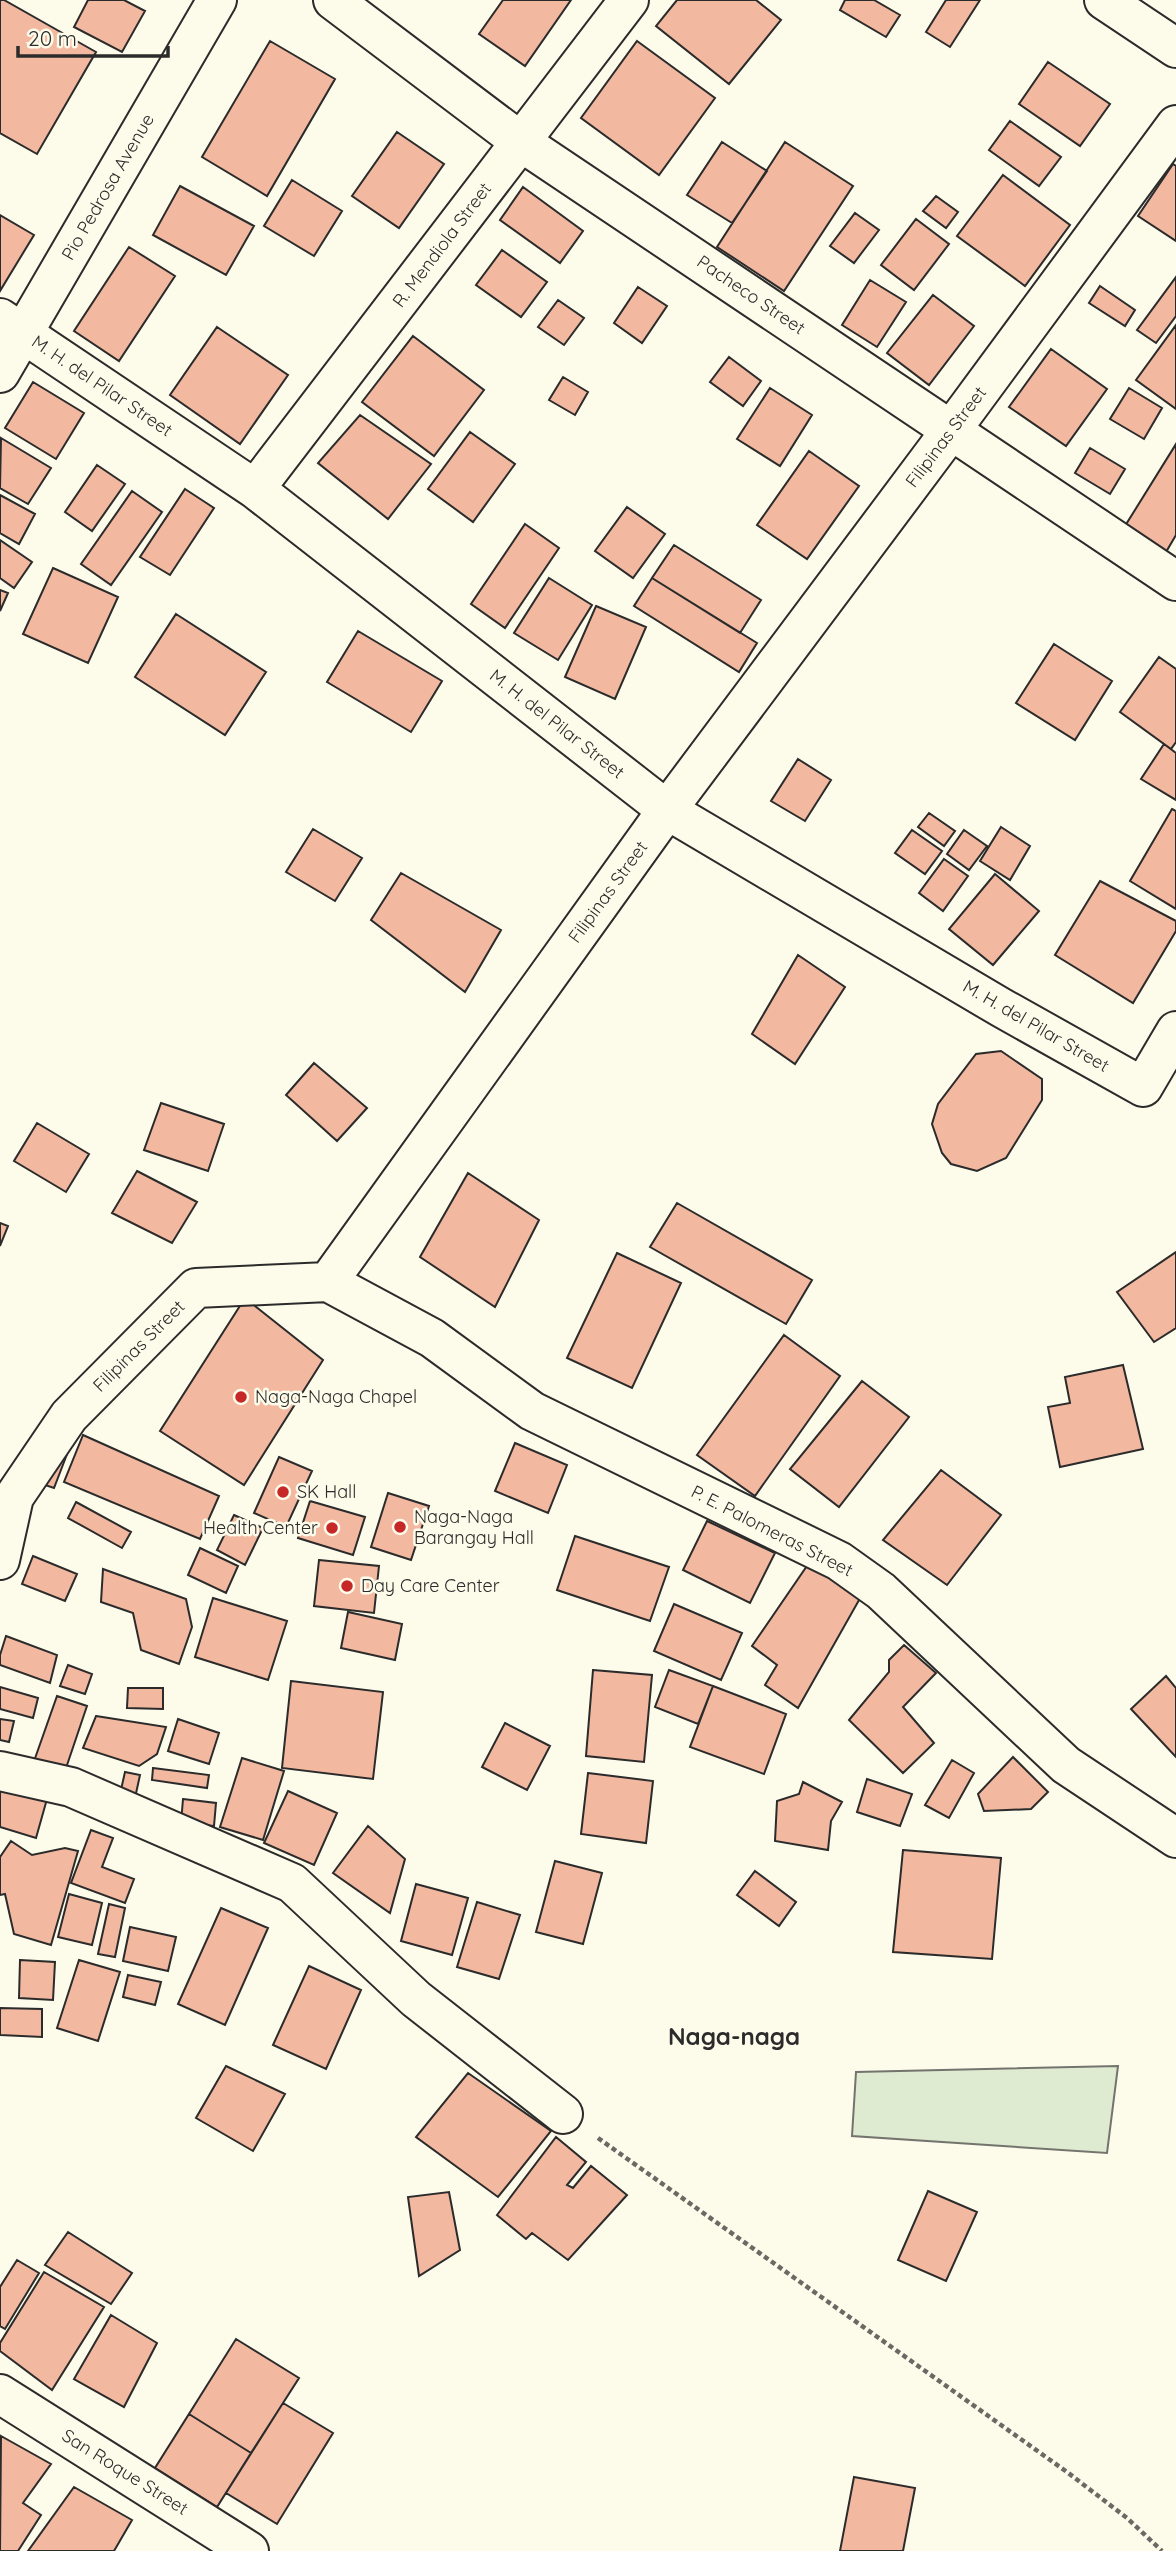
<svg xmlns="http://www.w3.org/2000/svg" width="1176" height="2551" font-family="Quicksand,sans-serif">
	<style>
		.green { fill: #deebd1; stroke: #74746e; stroke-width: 2 }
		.building { fill: #f2b8a0; stroke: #2b2b2b; stroke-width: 2 }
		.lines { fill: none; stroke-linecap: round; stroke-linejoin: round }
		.street-casing { stroke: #2b2b2b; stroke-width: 42 }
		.secondary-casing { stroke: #2b2b2b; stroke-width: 42 }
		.path { stroke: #6a6964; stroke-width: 4.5; stroke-dasharray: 5 3.5; stroke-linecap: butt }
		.street { stroke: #fdfbea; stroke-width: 38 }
		.secondary { stroke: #fdfbea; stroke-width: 38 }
		.poi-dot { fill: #c62828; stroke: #fdfbea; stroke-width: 2.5 }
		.labels { text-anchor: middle; stroke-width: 5; stroke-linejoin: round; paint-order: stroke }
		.street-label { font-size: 18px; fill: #2b2b2b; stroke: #fdfbea }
		.poi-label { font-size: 18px; fill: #2b2b2b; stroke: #fdfbea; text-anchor: start }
		.district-label { font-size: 24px; font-weight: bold; fill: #2b2b2b; stroke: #fdfbea }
	</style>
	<rect width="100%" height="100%" fill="#fdfbea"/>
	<path class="green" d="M1118 2066 1107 2153 852 2136 856 2072Z"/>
	<path class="building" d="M0 0H4L96 52 37 154 0 133Z
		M88 0H124L145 11 122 52 74 27Z
		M503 0H571L525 66 479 34Z
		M677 0H756L781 20 729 84 656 26Z
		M845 0H874L900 15 886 37 840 10Z
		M946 0H980L950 47 926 32Z
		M270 41 335 79 267 196 202 157Z
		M637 41 715 98 659 175 581 118Z
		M1048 62 1110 104 1080 146 1019 104Z
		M1010 121 1061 157 1039 186 989 150Z
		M397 132 444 164 399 228 352 196Z
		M722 142 767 171 732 223 687 195Z
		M785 142 853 186 784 291 717 247Z
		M1173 164 1176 166V241L1138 216Z
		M1003 175 1070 225 1025 286 957 236Z
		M292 180 342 211 314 256 264 226Z
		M180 186 254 226 226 275 153 235Z
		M523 187 583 231 560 263 500 220Z
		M936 196 958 212 946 228 923 211Z
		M855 213 879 230 854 263 830 246Z
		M0 215 34 235 0 291Z
		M916 219 949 244 914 290 881 265Z
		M129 247 175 276 119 361 74 331Z
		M502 250 547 282 521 317 476 285Z
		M1176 277V316L1156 343 1137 330Z
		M870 280 906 302 877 347 842 325Z
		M1100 286 1135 310 1125 326 1089 303Z
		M638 287 667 306 642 343 614 323Z
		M933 295 974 326 929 385 887 353Z
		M558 300 584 318 564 345 538 327Z
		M1176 325V409L1136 380Z
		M217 327 288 375 240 444 170 395Z
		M413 336 484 390 434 456 362 402Z
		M1051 349 1107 389 1066 446 1009 407Z
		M729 357 761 381 743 406 710 382Z
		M563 377 588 392 575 415 549 400Z
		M33 382 84 413 56 459 5 428Z
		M770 388 812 415 780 466 737 439Z
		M1129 388 1162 408 1144 439 1110 419Z
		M360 415 431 464 388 519 318 463Z
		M470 432 515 464 473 522 428 489Z
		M1 438 51 468 28 504 0 488Z
		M1176 444V535L1166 552 1125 526Z
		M1090 448 1125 469 1110 494 1075 473Z
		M809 451 859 486 807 559 757 525Z
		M97 465 125 484 92 531 65 512Z
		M185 489 214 508 170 575 140 557Z
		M132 491 162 512 111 585 81 564Z
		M0 495 35 514 19 544 0 533Z
		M627 507 665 534 633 578 595 551Z
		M525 524 559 548 505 628 471 604Z
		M0 540 32 562 14 588 0 578Z
		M674 545 761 600 740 633 652 578Z
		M53 568 118 597 88 663 23 634Z
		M549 578 592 605 558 660 514 633Z
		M652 578 757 643 739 672 634 606Z
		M0 590 8 593 0 611Z
		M596 606 646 627 615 699 565 677Z
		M176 614 266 672 225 735 135 677Z
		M358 631 442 681 411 732 327 682Z
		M1054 644 1112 681 1075 740 1016 703Z
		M1159 657 1176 669V742L1171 749 1120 712Z
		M1164 744 1176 753V800L1141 779Z
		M798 759 831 780 805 821 771 801Z
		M1172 809 1176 811V909L1130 881Z
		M929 813 955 831 944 846 918 827Z
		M1001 827 1030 846 1010 880 980 861Z
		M313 829 362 858 335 901 286 872Z
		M912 830 942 851 925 874 895 853Z
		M964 830 987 846 969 870 947 854Z
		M944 859 968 876 943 911 919 893Z
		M401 873 501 930 465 992 371 920Z
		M995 874 1039 911 993 965 949 929Z
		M1100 881 1176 921V931L1133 1003 1055 955Z
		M798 955 845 987 795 1064 752 1034Z
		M1001 1051 1042 1079V1100L1006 1158 977 1171 951 1164 942 1153 932 1124 938 1104 976 1054Z
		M314 1063 367 1108 337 1141 286 1095Z
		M161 1103 224 1124 208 1171 144 1150Z
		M37 1123 89 1154 66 1192 14 1161Z
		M137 1171 197 1202 172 1243 112 1213Z
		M468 1173 539 1220 495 1307 420 1257Z
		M677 1203 812 1280 786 1324 650 1247Z
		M0 1223 8 1226 0 1246Z
		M1176 1252V1328L1154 1342 1117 1292Z
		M617 1253 681 1283 632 1388 567 1358Z
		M245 1298 323 1360 244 1485 160 1431Z
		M784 1335 840 1376 755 1496 697 1455Z
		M1123 1365 1143 1449 1060 1467 1048 1407 1070 1403 1065 1377Z
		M862 1381 909 1417 839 1507 790 1469Z
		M83 1435 219 1496 200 1539 64 1482Z
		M74 1436 54 1488 45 1485Z
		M515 1443 567 1465 548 1513 495 1491Z
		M279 1457 312 1471 286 1527 254 1513Z
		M941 1470 1001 1515 947 1585 883 1540Z
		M388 1493 429 1506 411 1560 371 1547Z
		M310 1501 365 1517 353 1555 298 1538Z
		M76 1502 131 1532 122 1548 68 1518Z
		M234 1515 263 1528 245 1565 217 1550Z
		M707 1521 775 1553 750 1603 683 1570Z
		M575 1536 669 1567 650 1621 557 1590Z
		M200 1548 238 1566 226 1593 188 1575Z
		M33 1556 77 1574 65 1601 22 1584Z
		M319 1560 379 1566 374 1613 314 1606Z
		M811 1560 867 1586 798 1708 765 1685 777 1665 752 1646Z
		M103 1569 186 1599 192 1627 179 1664 141 1650 133 1613 101 1602Z
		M213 1598 287 1621 268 1680 195 1657Z
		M674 1604 742 1633 721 1680 654 1651Z
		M348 1612 402 1624 395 1660 341 1648Z
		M6 1636 57 1655 50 1683 0 1665V1655Z
		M904 1645 936 1673 903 1707 934 1743 903 1773 849 1720 889 1672V1660Z
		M68 1665 92 1674 85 1694 60 1686Z
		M593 1670 652 1675 644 1762 586 1756Z
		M669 1670 713 1686 698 1724 655 1707Z
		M1166 1676 1176 1688V1757L1131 1709Z
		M291 1681 383 1692 373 1779 282 1768Z
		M713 1686 786 1714 764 1774 690 1747Z
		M0 1687 38 1698 33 1718 0 1709Z
		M128 1688H163V1709L127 1708Z
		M57 1696 87 1706 64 1774 33 1764Z
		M96 1716 166 1727 157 1754 139 1766 83 1748Z
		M0 1719 14 1721 9 1742 0 1740Z
		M178 1719 219 1733 209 1764 168 1751Z
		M505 1723 550 1746 527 1790 482 1767Z
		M1013 1757 1048 1792 1031 1809 984 1811 978 1794Z
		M242 1758 284 1771 263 1840 220 1827Z
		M952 1760 974 1773 949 1818 925 1805Z
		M153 1768 209 1775 207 1788 152 1780Z
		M125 1772 140 1775 135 1798 120 1794Z
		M588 1773 653 1781 646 1843 581 1834Z
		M867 1779 912 1794 900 1826 857 1812Z
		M803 1782 842 1802 831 1821 828 1850 775 1841 777 1801 799 1794Z
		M0 1786 47 1799 36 1838 0 1827Z
		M288 1791 337 1813 314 1865 264 1843Z
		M183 1799 216 1803 214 1826 181 1823Z
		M368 1826 405 1859 390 1913 333 1873Z
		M91 1830 113 1838 102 1867 134 1879 125 1903 71 1883Z
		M11 1841 32 1855 65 1848 78 1851 51 1945 14 1934 5 1894 0 1895V1857Z
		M903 1850 1001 1858 992 1959 893 1952Z
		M555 1861 602 1873 583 1944 536 1932Z
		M755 1871 796 1902 779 1926 737 1895Z
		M416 1884 468 1898 452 1955 401 1941Z
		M69 1894 102 1903 92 1945 58 1937Z
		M477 1902 520 1915 499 1979 457 1967Z
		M109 1904 125 1908 115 1957 98 1954Z
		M221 1908 268 1928 225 2025 178 2004Z
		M130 1927 176 1937 168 1971 123 1961Z
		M20 1960 55 1962 53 2000 19 1998Z
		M79 1960 120 1972 98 2041 57 2028Z
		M309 1966 361 1990 326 2069 273 2045Z
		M128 1975 161 1982 155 2005 123 1997Z
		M0 2008 42 2009V2037L0 2035Z
		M226 2066 285 2094 253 2151 196 2118Z
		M468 2073 551 2131 498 2197 416 2137Z
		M556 2137 586 2162 567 2185 573 2188 591 2166 627 2195 568 2260 532 2233 526 2239 497 2215Z
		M928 2191 977 2212 946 2281 898 2260Z
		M449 2192 460 2250 419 2276 408 2197Z
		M68 2232 132 2273 111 2304 45 2265Z
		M17 2260 39 2273 5 2329 0 2326V2287Z
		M44 2272 104 2307 52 2390 0 2351V2343Z
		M111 2315 157 2343 124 2407 74 2379Z
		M236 2339 299 2378 251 2453 189 2414Z
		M283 2403 333 2433 277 2524 226 2493Z
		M189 2414 251 2453 217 2507 155 2468Z
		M1 2436 51 2464 23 2503 41 2515 18 2551H0Z
		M854 2477 915 2488 903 2551H840Z
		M74 2487 132 2520 114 2551H28Z"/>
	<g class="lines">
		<g class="street-casing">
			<path id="street" d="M333 0 521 142 1176 581
				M1104 0 1176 48
				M0 318 255 489 667 810 1002 1008 1143 1087 1176 1031
				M255 489 629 0
				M328 1282 667 810 952 429 1176 125
				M328 1282 432 1338 532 1411 839 1561 881 1591 1066 1765 1176 1838
				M0 1560 14 1497 69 1416 196 1288 328 1282
				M0 1771 71 1787 292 1883 416 1999 563 2114
				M0 2394 249 2551"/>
		</g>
		<g class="secondary-casing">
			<path id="secondary" d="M0 373 217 0"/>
		</g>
		<path class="path" d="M598 2138 1067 2472 1127 2518 1162 2551"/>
		<use href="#street" class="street"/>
		<use href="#secondary" class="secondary"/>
	</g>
	<g class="poi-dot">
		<circle cx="241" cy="1397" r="7"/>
		<circle cx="283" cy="1492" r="7"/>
		<circle cx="400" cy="1527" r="7"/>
		<circle cx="332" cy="1528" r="7"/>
		<circle cx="347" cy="1586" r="7"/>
	</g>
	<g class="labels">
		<g class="street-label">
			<text transform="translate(108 187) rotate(-60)" y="6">Pio Pedrosa Avenue</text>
			<text transform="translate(442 245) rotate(-53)" y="6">R. Mendiola Street</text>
			<text transform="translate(751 295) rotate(34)" y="6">Pacheco Street</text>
			<text transform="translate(102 386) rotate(34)" y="6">M. H. del Pilar Street</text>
			<text transform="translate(946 437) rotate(-53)" y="6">Filipinas Street</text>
			<text transform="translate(557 724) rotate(38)" y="6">M. H. del Pilar Street</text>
			<text transform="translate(608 892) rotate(-54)" y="6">Filipinas Street</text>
			<text transform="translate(1036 1026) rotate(30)" y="6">M. H. del Pilar Street</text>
			<text transform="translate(139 1346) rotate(-45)" y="6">Filipinas Street</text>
			<text transform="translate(772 1531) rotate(27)" y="6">P. E. Palomeras Street</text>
			<text transform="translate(125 2472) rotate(32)" y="6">San Roque Street</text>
		</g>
		<g class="poi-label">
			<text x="255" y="1403">Naga-Naga Chapel</text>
			<text x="297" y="1498">SK Hall</text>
			<text x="414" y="1523">Naga-Naga<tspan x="414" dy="21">Barangay Hall</tspan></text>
			<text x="318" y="1534" text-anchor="end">Health Center</text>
			<text x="361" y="1592">Day Care Center</text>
		</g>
		<g class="district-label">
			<text x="734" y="2045">Naga-naga</text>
		</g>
	</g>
	<path d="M18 46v10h150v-10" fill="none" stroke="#2b2b2b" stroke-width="3.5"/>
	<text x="28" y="46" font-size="21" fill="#2b2b2b" stroke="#fdfbea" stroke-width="5" paint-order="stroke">20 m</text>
</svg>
